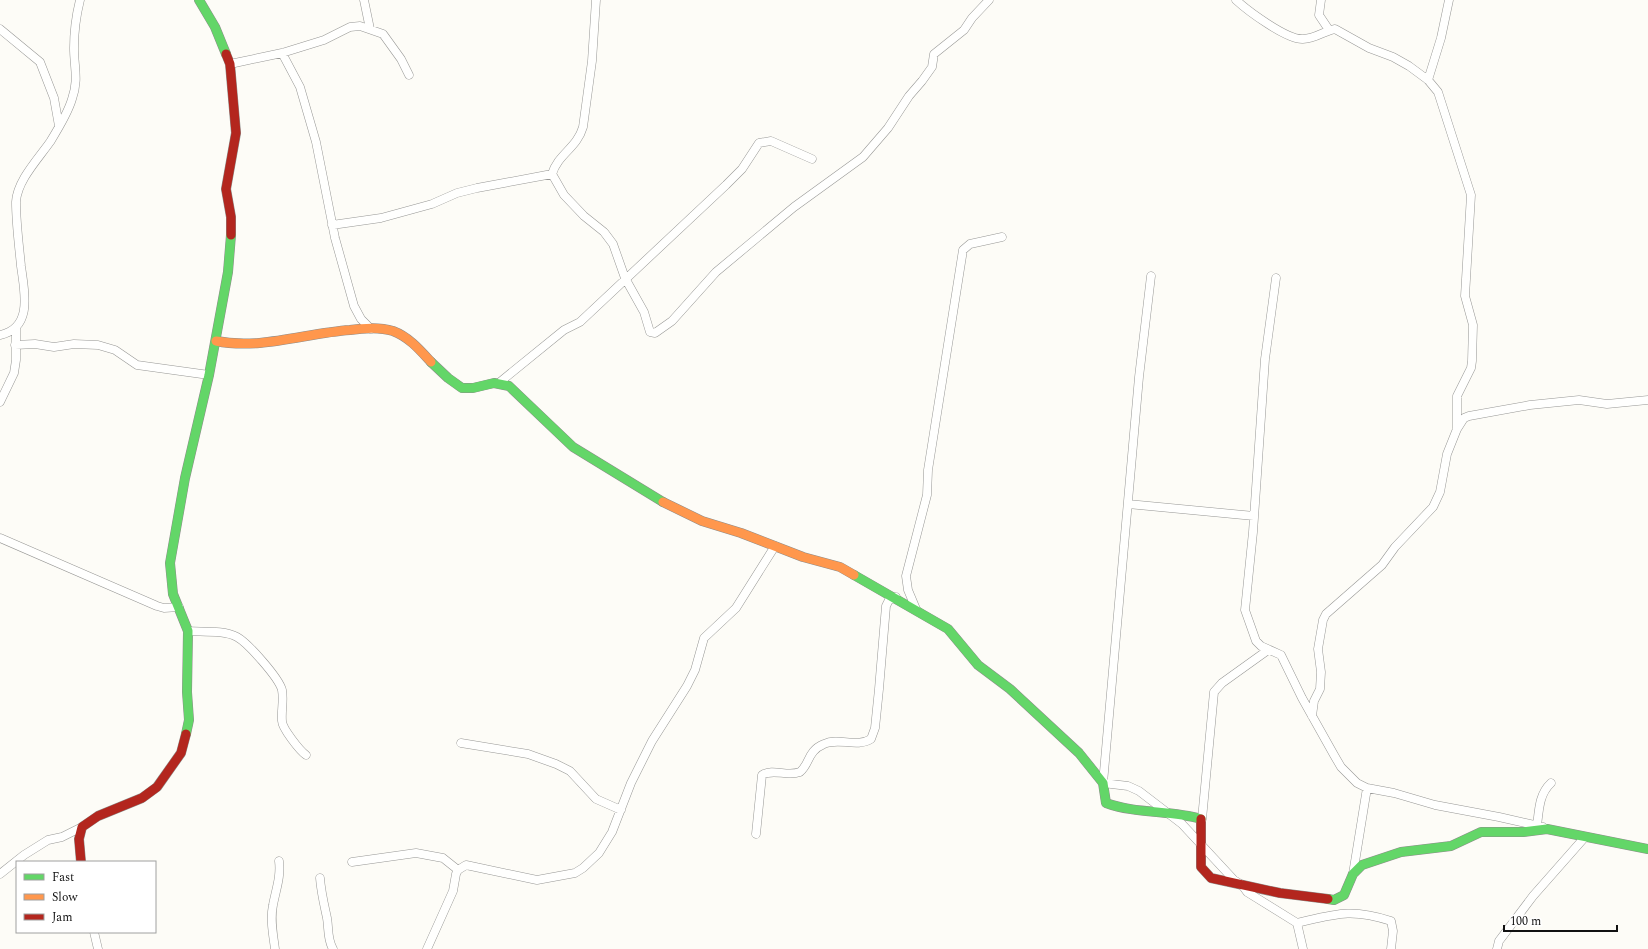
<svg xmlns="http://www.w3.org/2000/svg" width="1648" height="949" font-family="Spectral,serif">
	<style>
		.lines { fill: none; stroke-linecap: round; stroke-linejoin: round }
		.street-casing { stroke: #979795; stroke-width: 9 }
		.fast-casing { stroke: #8e8d8b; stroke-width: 10 }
		.slow-casing { stroke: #8e8d8b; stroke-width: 10 }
		.jam-casing { stroke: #8e8d8b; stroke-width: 10 }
		.street { stroke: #fffffe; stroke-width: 8 }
		.fast { stroke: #63d668; stroke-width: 9 }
		.slow { stroke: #ff974d; stroke-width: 9 }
		.jam { stroke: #b3261e; stroke-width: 9 }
	</style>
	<rect width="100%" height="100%" fill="#fdfcf7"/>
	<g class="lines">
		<g class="street-casing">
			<path id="street" d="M364 0 370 29
				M596 0 592 61 583 127C577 148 558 154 552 174L564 195 584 216 604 232 613 244 625 278 644 312 650 332 655 333 672 321 716 272 794 207 863 157 888 128 909 96 922 81 932 67 934 54 964 30 972 18 989 0
				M1236 0C1248 11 1287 40 1303 39 1315 39 1324 31 1335 29L1369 48 1393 57 1409 66 1428 80 1438 92 1471 195 1465 296 1473 325 1472 361 1471 368 1457 396V429L1447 454 1440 492 1433 507 1395 547 1382 565 1326 614 1323 620 1318 649 1321 672 1320 689 1314 701 1312 716
				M1321 0 1319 15 1329 30
				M0 29 40 62 54 98 59 126
				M282 53 300 87 316 142 335 238 354 306 361 319 371 329
				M230 64 282 53 324 40 350 27 360 26 383 34 401 59 409 75
				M1428 80 1441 38 1449 0
				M332 225 381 218 432 204 457 193 477 188 552 174
				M1151 276 1139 377 1103 783 1128 786 1139 791 1182 824 1234 880 1242 885 1247 892 1297 923C1336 914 1351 908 1391 921L1393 931 1391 949
				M1276 278 1265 359 1253 532 1245 610 1256 641 1261 646 1281 655 1302 698 1334 755 1341 767 1357 783 1367 788 1394 793 1435 805 1499 817 1543 827
				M0 335C34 328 24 290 21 266 19 245 16 223 16 202 17 181 38 159 50 142 58 129 68 113 72 99 79 79 74 68 74 48 74 32 76 16 80 0
				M15 345 35 344 54 347 74 344 98 345 115 350 137 365 209 375
				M500 382 564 330 580 322 726 185 742 169 759 143 771 141 812 159
				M0 402 14 373 16 360V328
				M1457 429 1464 418 1469 416 1530 405 1579 400 1607 404 1648 400
				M1128 504 1254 516
				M0 538 157 606 164 608 179 607
				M916 609 908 590 906 576 927 495 928 470 963 250 970 244 1002 237
				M188 631C203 632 224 630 237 637 248 643 279 678 282 690 284 701 281 710 282 721 282 728 300 751 306 755
				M461 743 528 754 556 764 570 771 596 799 621 810
				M1202 819 1214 692 1222 683 1268 650
				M1537 826C1539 810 1539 794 1551 783
				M756 834 762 775C773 768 787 777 800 772 810 764 807 751 824 744 839 737 856 748 871 739L875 728 879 689 886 606 889 600 896 597
				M352 862 416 853 443 858 458 870
				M0 874 24 855 48 840 62 837 82 827
				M1353 874 1367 788
				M320 878C321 892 324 904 327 918 329 929 327 939 333 949
				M1297 923 1303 949
				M94 932 98 949
				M275 949C273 934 270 919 273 905 276 889 281 877 279 861
				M427 949 453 891 456 874 458 870 466 865 537 880 575 873 583 868 599 853 612 832 631 783 652 741 687 686 695 670 704 638 736 608 775 546
				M1497 949 1499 941 1533 896 1585 837"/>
		</g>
		<g class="fast-casing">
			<path id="fast" d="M199 0 215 27 226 54
				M431 362 448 378 462 388H473L494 383 509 386 573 447 663 502
				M854 575 948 629 978 665 1010 689 1079 753 1103 783 1106 803C1136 814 1170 810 1201 819
				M186 734 189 720 187 692 188 631 173 594 170 563 185 478 209 375 228 272 231 235
				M1328 899 1334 900 1344 895 1353 874 1362 865 1401 852 1451 846 1481 832H1523L1547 829 1648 849"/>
		</g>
		<g class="slow-casing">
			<path id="slow" d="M216 341C260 350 306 333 350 330 364 328 380 327 393 331 409 337 420 350 431 362
				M663 502 702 521 741 533 803 557 840 567 854 575"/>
		</g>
		<g class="jam-casing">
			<path id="jam" d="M226 54 230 64 236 133 226 189 231 217V235
				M1201 819V867L1211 878 1280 893 1328 899
				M81 862 79 839 82 827 98 816 142 798 157 787 181 753 186 734"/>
		</g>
		<use href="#street" class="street"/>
		<use href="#fast" class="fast"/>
		<use href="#slow" class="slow"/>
		<use href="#jam" class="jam"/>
	</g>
	<rect x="16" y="861" width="140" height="72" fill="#ffffff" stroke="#a0a0a0"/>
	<rect x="24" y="874" width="20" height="6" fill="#63d668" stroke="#a0a0a0"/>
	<text x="52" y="881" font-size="12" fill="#111111">Fast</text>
	<rect x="24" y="894" width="20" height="6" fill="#ff974d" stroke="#a0a0a0"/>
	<text x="52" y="901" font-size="12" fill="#111111">Slow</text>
	<rect x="24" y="914" width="20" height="6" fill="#b3261e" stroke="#a0a0a0"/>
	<text x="52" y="921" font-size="12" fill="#111111">Jam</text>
	<path d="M1504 925v6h113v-6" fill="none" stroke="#111111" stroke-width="2"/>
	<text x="1510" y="925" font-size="12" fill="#111111" stroke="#ffffff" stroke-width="3" paint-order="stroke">100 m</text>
</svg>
